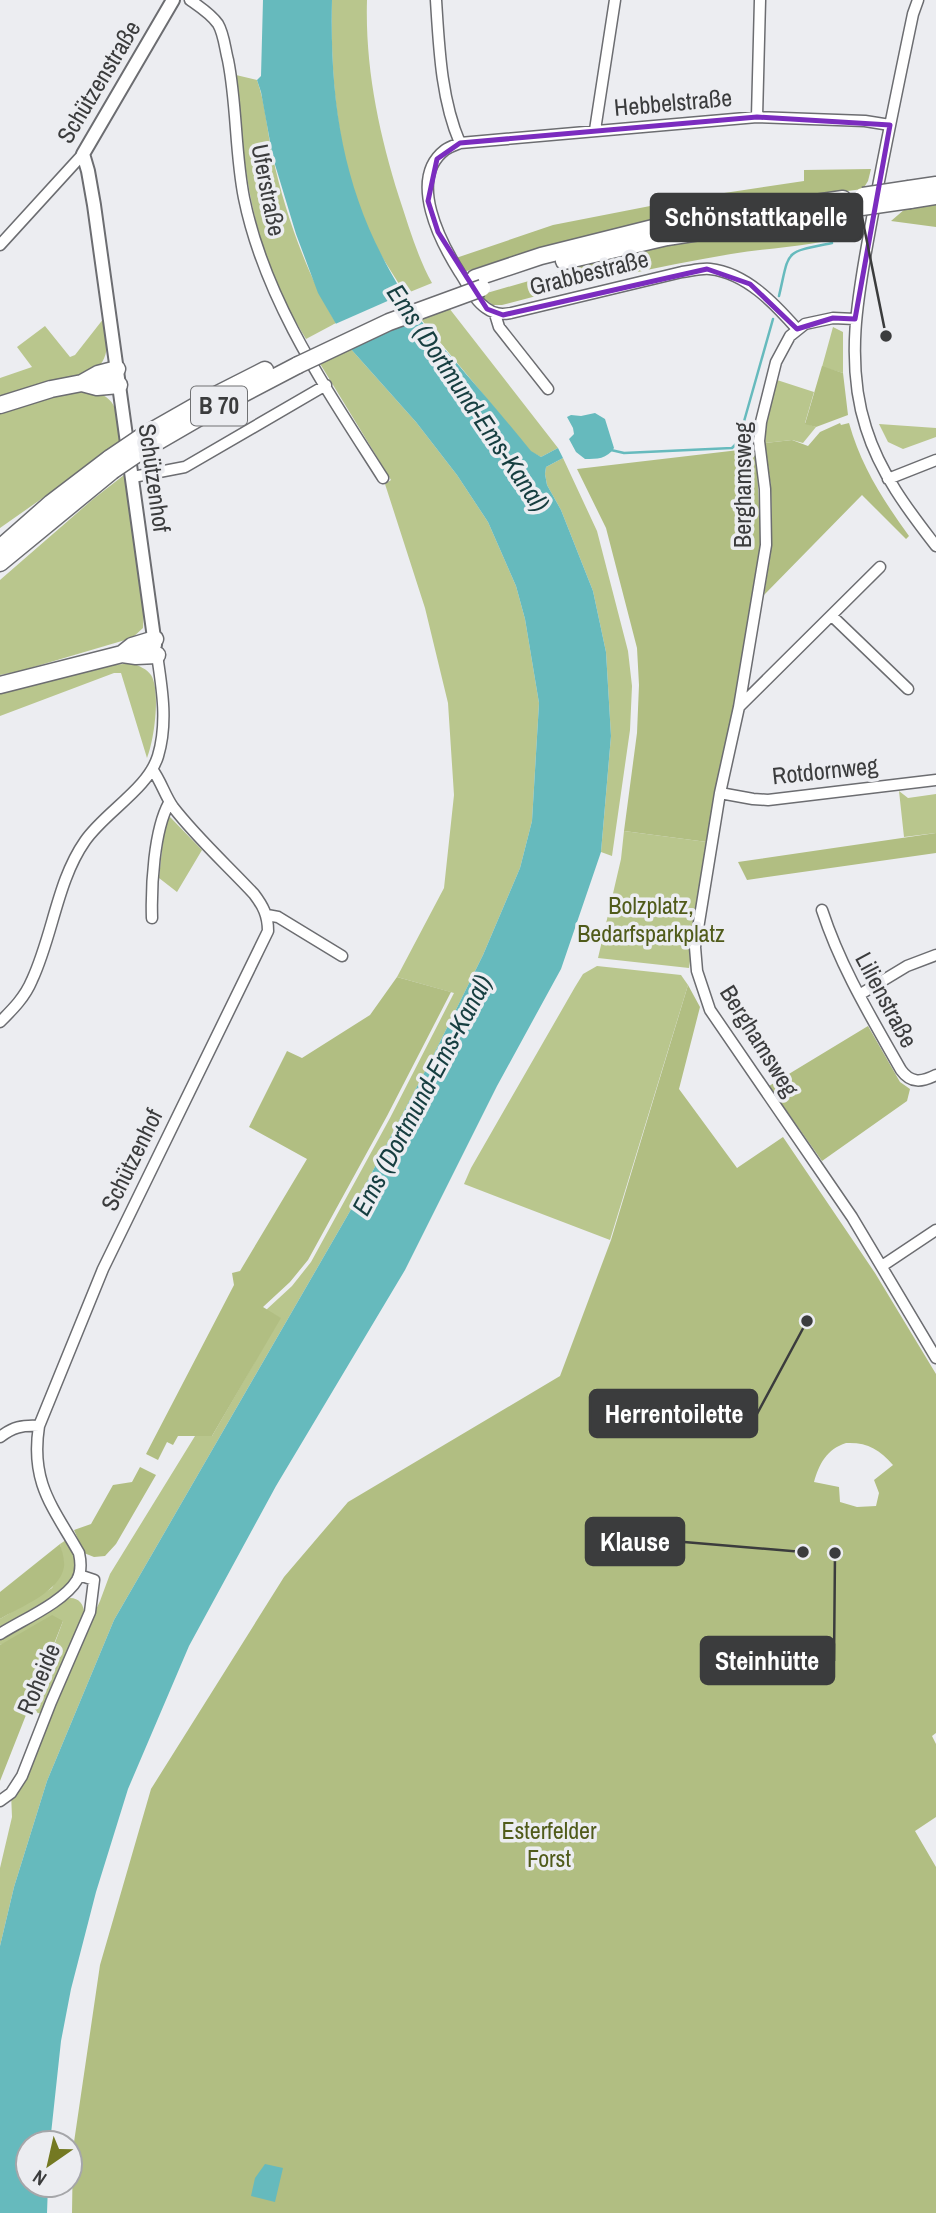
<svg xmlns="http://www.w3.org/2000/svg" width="936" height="2213" font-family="'Archivo Narrow',sans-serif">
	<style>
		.green { fill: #b9c68d }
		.forest { fill: #b1be82; fill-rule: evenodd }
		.water { fill: #66babd }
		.pier { fill: #ecedf1 }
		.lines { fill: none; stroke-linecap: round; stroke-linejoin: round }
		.stream { stroke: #66babd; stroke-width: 2.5 }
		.minor-casing { stroke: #6c6d71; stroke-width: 13 }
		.tertiary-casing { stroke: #6c6d71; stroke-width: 16 }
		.trunk-casing { stroke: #6c6d71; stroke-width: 19 }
		.minor { stroke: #fff; stroke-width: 10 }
		.tertiary { stroke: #fff; stroke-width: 12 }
		.trunk { stroke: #fff; stroke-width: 16 }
		.trunk-bridge-casing { stroke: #6c6d71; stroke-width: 19; stroke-linecap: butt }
		.trunk-bridge { stroke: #fff; stroke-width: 16 }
		.marked { fill: none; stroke: #7b2cbf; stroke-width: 5; stroke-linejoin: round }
		.labels { text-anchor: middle; stroke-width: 7; stroke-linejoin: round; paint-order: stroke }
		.shield { fill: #ecedf1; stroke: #707173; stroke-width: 2 }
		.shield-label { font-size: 23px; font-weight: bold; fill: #3b3c3d }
		.street-label { font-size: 24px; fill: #3b3c3d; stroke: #ecedf1 }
		.park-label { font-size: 24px; fill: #505b1a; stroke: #ecedf1 }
		.water-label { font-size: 26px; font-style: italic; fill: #163e40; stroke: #ecedf1 }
		.leader { fill: none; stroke: #3b3c3d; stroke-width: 2.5 }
		.callout-dot { fill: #3b3c3d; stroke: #ecedf1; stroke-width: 2.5 }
		.callout { fill: #3b3c3d; stroke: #3b3c3d; stroke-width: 2.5 }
		.callout-label { font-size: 26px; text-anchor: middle; font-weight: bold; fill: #fff }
	</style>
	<rect width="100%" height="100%" fill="#ecedf1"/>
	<path class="green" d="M332 0H367C365 68 379 133 399 197 409 227 417 256 432 283L405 294C396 278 385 263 377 248 338 172 330 83 332 0Z
		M236 75 257 80C266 105 267 132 273 158 285 213 307 275 336 323L306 339C275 289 256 235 247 177 241 143 240 109 236 75Z
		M449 308 558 448 541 457 531 452 420 318Z
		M104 318C107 339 112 357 93 372L0 399V378L32 367 17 347 45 326 70 357 75 355Z
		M833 327 843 332V373L822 367Z
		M350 348 416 422 457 475 488 522 516 586 525 619 539 703 532 821 520 868 483 955 434 1054 368 1180 114 1620 47 1781 14 1887 0 1946V1868L12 1817 11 1793 100 1601 110 1574 195 1436H212L280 1318 266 1310 292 1286 311 1262 390 1118 454 993 397 977 444 888 454 795 448 703 425 608 385 484 391 480 319 362Z
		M777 380 814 392 805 423 816 427 803 443 792 440 765 443 767 420Z
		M88 391C120 395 117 416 121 443L0 528V412L55 395Z
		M879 424 936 428V437L903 449 888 442Z
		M563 458 597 531 628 651 632 686 630 730 612 856 601 852 611 736 606 652 593 591 561 510 547 485 545 474 546 467Z
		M124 475 144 610 143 628 132 638 20 671 0 675V580L92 500Z
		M132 663C139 666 147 669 151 675 161 691 154 741 147 758L121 673H114L0 716V694L105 666Z
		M899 791 908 798 936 794V833L904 837Z
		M170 817 202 850 177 892 159 878 165 821Z
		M624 831 707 842 689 968 598 958 621 859Z
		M597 966 681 975 688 985 610 1240 464 1184 471 1168 575 987 583 974Z
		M66 1540C71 1548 77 1556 76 1566 74 1592 21 1616 0 1629V1619L52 1588 64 1564 60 1544Z
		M70 1598C80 1598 85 1606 84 1616L44 1715 30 1710 63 1621 0 1645V1639Z"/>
	<path class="forest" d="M871 169 868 181 863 189C793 198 724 206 656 220 591 233 527 251 464 272L456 258 553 225 691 198 804 181V170Z
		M936 203V227L891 221 905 209Z
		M859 216 858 232C818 247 773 247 731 254 654 267 577 285 502 305H493L480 295 591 263 672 245Z
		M822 366 843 373 848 415 816 427 805 424Z
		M840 423 841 425 849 423C861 466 883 500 909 536L906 539 862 495 764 595 772 544 771 487 765 443 792 440 808 446 820 432Z
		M756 448 761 544 734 704 707 842 624 831 637 733 639 685 637 648 606 528 577 469Z
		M936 833V853L747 880 738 862Z
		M397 977 451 992 387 1116 308 1260 290 1282 263 1307 281 1318 212 1436H178L173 1445 167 1442 158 1460 146 1454 234 1285 232 1273 240 1271 307 1159 249 1127 287 1051 302 1058 370 1015Z
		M688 985 700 1007 679 1089 737 1168 783 1137 875 1273 936 1374V1733L932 1736 936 1744V1817L915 1831 936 1867V2213H72L73 2149 100 1965 151 1789 284 1577 348 1502 560 1376 611 1240ZM846 1443C867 1442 879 1449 893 1465L874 1480 879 1493 876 1506 857 1507 840 1502 839 1487 814 1482C819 1464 827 1449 846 1443Z
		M868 1026 900 1082 910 1089 907 1101 822 1161 769 1086Z
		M140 1467 156 1475 116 1544 105 1556 94 1557 84 1553 74 1530 91 1524 113 1485 132 1482Z
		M60 1544C62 1551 65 1560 64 1567 60 1592 20 1607 0 1619V1592Z
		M52 1615 63 1621 0 1781V1645Z"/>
	<path class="water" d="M263 0H332C329 128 351 225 428 330 440 345 454 359 466 374 488 399 510 425 531 451L541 457 558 448 563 458 546 467 545 474 547 485 561 510 593 591 606 652 611 736 601 852 561 969 497 1086 405 1270 276 1486 189 1646 128 1789 96 1892 71 1989 61 2041 50 2143H28V2185H48L47 2213H0V1946L14 1887 47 1781 114 1620 368 1180 434 1054 483 955 520 868 532 821 539 703 525 619 516 586 488 522 457 475 416 422 350 348 318 293 296 234 273 158 261 92 257 80 261 76Z
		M595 413 605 419 614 448C607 459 597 459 585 459L576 452 569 439 574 434 573 428 567 417 571 415 581 416Z
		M265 2164 283 2168 275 2202 251 2196 255 2178Z"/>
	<path class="pier" d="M408 292 424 317 346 350 333 325Z"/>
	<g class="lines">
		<path class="stream" d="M779 296C790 249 783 253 832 243
			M741 432 773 319
			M611 450 624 453 732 448 738 442"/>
		<g class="minor-casing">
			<path id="minor" d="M190 0C200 7 211 14 218 24 224 34 225 49 228 60 237 105 235 153 244 198 265 301 327 390 383 478
				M436 0C439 47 441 99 460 143
				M918 0 913 14C900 76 887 139 875 202 862 276 842 354 866 428 880 473 908 510 936 546
				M757 117 760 0
				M595 130 615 0
				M0 245 83 154
				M495 314 499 327 548 389
				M855 319 833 318 805 324 790 336 776 362 761 422 759 441 765 489 766 545 739 707 720 793 695 947 697 971 710 1010 852 1217 936 1358
				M797 329C774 303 746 273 710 269 701 268 691 271 682 272L511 313C501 315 494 314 486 308 474 300 468 285 460 273 441 243 407 179 445 150 449 147 455 145 460 143L757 117 865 121 890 125
				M133 477 185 467 326 385
				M888 479 936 460
				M832 616 908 689
				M740 706 880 567
				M720 793 753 799 768 800 936 780
				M822 910C841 968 871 1017 901 1070 911 1084 922 1082 936 1075
				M267 915 278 917 342 956
				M152 918C151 886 154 830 169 803
				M859 995 907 966 936 955
				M0 1022C13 1009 25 997 32 980 53 935 57 881 85 841 105 812 148 789 158 756 168 723 162 688 157 655
				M882 1266 936 1230
				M0 1437C13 1427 22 1425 39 1426
				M0 1634C22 1620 64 1602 77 1580 82 1571 81 1562 79 1553 53 1507 30 1483 39 1426L103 1269 268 931C268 915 263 906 254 894 227 865 197 838 173 807 165 796 161 781 152 769
				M0 1801 11 1793 22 1776 51 1702 90 1612 94 1580 79 1575"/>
		</g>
		<g class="tertiary-casing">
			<path id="tertiary" d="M155 645 94 205 88 171 83 154 173 0"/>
		</g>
		<g class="trunk-casing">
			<path id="trunk" d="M909 189 936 185
				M910 200 936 196
				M564 261 667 237 817 214
				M475 278 541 256 669 224 843 199
				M82 383 97 387 119 385
				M0 405 51 389 82 383 98 374 117 369
				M141 437 206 400 265 370
				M143 450 212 410 298 365
				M0 548 51 503 110 458
				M0 563 112 471
				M122 654 132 646 155 639
				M0 685 122 654 136 656 157 655"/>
		</g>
		<use href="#minor" class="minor"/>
		<use href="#tertiary" class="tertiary"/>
		<use href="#trunk" class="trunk"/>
		<g class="trunk-bridge-casing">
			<path id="trunk-bridge" d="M863 196 909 189
				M841 210 910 200
				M298 365 389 322 482 288
				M110 458 141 437
				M112 471 143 450"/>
		</g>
		<use href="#trunk-bridge" class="trunk-bridge"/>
	</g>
	<path class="marked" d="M757 117 890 125 855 319 833 318 797 329 750 284 707 269 503 315 487 309 438 232 428 201 437 159 460 143Z"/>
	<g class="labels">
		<rect class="shield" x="191" y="386.5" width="56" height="39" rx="5"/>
		<g class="shield-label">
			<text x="219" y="414">B 70</text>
		</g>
		<g class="street-label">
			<text transform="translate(99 82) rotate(-59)" y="8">Schützenstraße</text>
			<text transform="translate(673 103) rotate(-5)" y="8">Hebbelstraße</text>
			<text transform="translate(268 190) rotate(79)" y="8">Uferstraße</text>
			<text transform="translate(589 273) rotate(-14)" y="8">Grabbestraße</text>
			<text transform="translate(154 478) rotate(82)" y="8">Schützenhof</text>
			<text transform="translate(743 485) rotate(-90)" y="8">Berghamsweg</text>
			<text transform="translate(825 771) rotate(-6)" y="8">Rotdornweg</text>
			<text transform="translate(886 1000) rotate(62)" y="8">Lilienstraße</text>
			<text transform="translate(759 1041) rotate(58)" y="8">Berghamsweg</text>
			<text transform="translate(132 1160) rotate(-64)" y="8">Schützenhof</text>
			<text transform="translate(39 1679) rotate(-67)" y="8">Roheide</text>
		</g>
		<g class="park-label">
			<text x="651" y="914">Bolzplatz,<tspan x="651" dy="28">Bedarfsparkplatz</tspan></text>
			<text x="549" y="1839">Esterfelder<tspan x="549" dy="28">Forst</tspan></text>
		</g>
		<g class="water-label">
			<text transform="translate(468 398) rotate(56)" y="9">Ems (Dortmund-Ems-Kanal)</text>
			<text transform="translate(422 1095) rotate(-62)" y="9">Ems (Dortmund-Ems-Kanal)</text>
		</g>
	</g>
	<path class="leader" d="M886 336L862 217M807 1321L757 1414M803 1552L684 1542M835 1553L834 1661"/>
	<g class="callout-dot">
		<circle cx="886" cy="336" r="7"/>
		<circle cx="807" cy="1321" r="7"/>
		<circle cx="803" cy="1552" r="7"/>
		<circle cx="835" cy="1553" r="7"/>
	</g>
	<g class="callout">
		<rect x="651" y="194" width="211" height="47" rx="7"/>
		<rect x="590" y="1390" width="167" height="47" rx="7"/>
		<rect x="586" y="1518" width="98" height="47" rx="7"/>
		<rect x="701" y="1637" width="133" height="47" rx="7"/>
	</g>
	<g class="callout-label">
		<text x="756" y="226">Schönstattkapelle</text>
		<text x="674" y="1423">Herrentoilette</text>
		<text x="635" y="1551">Klause</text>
		<text x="767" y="1670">Steinhütte</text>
	</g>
	<g transform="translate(49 2164) rotate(214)"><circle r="33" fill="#ecedf1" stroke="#a5a6a9" stroke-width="2"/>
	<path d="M0-5L12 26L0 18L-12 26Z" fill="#747922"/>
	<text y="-10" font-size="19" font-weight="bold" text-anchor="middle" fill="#3b3c3d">N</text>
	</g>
</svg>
